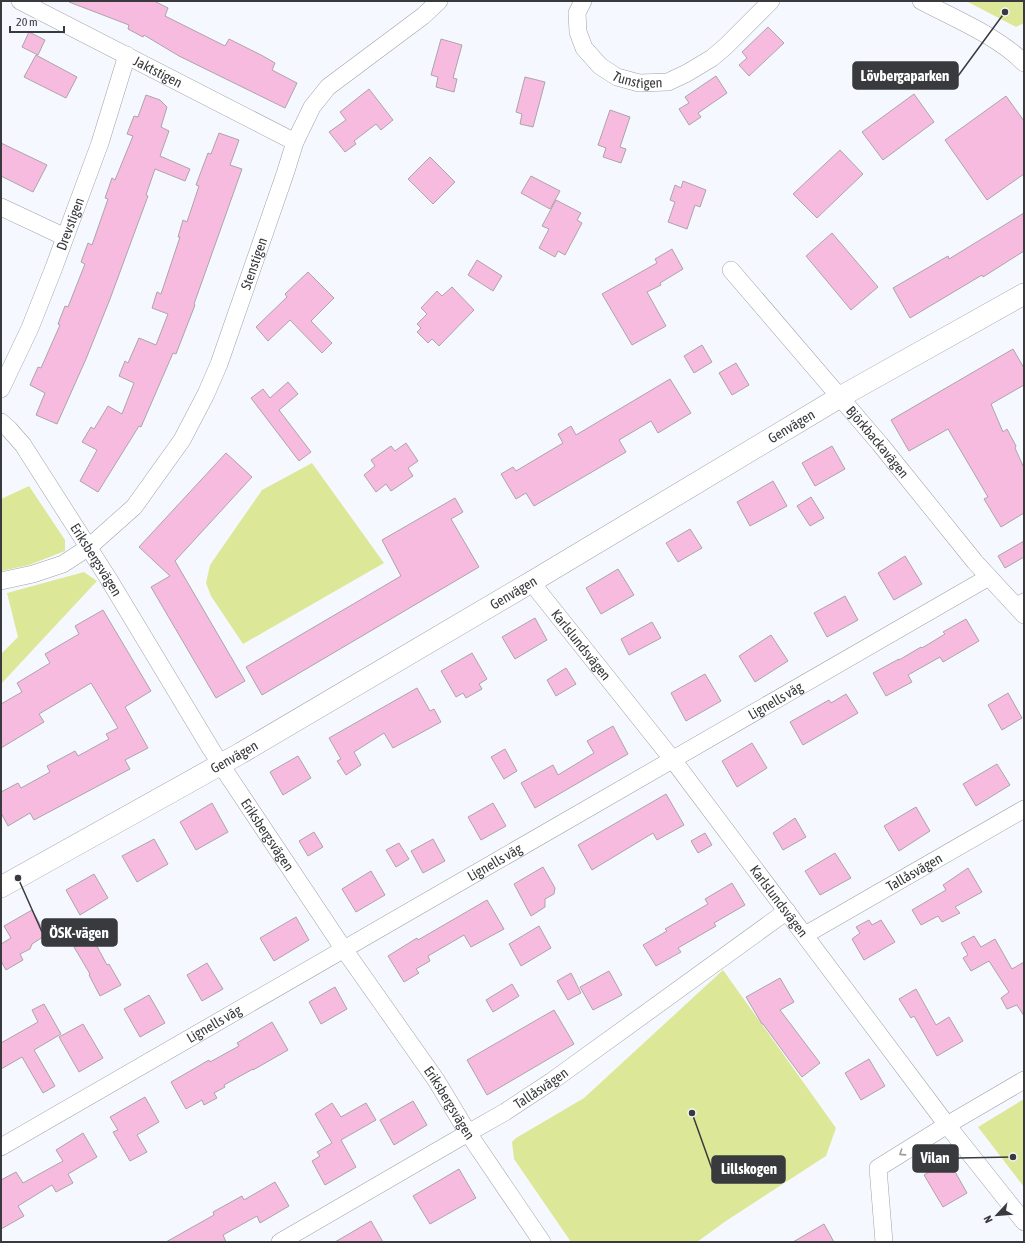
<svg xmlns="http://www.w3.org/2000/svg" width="1025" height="1243" font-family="'Asap Condensed',sans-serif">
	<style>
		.green { fill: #dce898 }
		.building { fill: #f8bbe0; stroke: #aca4a9 }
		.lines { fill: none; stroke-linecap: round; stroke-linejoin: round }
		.service-casing { stroke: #a0a2aa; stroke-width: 9 }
		.minor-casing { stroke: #a0a2aa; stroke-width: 18 }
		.tertiary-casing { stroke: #a0a2aa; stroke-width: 22 }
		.service { stroke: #fff; stroke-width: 8 }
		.minor { stroke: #fff; stroke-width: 17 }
		.tertiary { stroke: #fff; stroke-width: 21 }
		.oneway { stroke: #9c9c9e }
		.labels { text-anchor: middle; stroke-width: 3; stroke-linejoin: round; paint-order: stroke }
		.street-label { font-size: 14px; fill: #393a3d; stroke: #f6f8ff }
		.leader { fill: none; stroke: #393a3d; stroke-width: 1.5 }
		.callout-dot { fill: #393a3d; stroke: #f6f8ff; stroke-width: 1.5 }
		.callout { fill: #393a3d; stroke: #393a3d; stroke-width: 1.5 }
		.callout-label { font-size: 15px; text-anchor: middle; font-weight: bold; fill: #fff }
	</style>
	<rect width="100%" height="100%" fill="#f6f8ff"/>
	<path class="green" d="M966 1H1024V23L1016 27Z
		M312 463 384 563 243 644 211 596 206 583 210 565 262 490Z
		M29 486 65 540V551L29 565 1 571V499Z
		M84 572 97 581 1 684V654L18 637 7 593Z
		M723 970 836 1128 826 1156 726 1221 697 1242H571L514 1159 512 1142 516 1138 584 1098Z
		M1024 1099V1187L978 1127Z"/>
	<path class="building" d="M70 1H154L168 8 165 16 225 46 229 39 263 56 275 63 272 70 297 83 285 108 179 56 144 35 143 37 128 29 129 25 69 2Z
		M768 27 784 43 749 76 739 65 747 58 742 52Z
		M29 32 45 40 38 55 22 47Z
		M441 39 462 45 453 78 457 79 454 92 436 87 438 77 431 75Z
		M36 55 77 77 66 98 24 77Z
		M716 76 727 93 698 113 701 117 689 125 679 109 689 103 685 97Z
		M525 77 545 82 533 127 520 124 522 114 516 112Z
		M369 89 393 120 381 130 376 124 354 141 356 144 345 152 329 132 346 120 340 112Z
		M914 94 934 122 883 160 862 132Z
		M146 95 160 100 167 107 161 127 169 131 160 156 190 169 185 181 155 169 146 195 148 196 110 299 86 359 57 424 36 415 45 393 30 385 38 367 41 368 60 325 58 324 65 306 68 307 85 264 81 262 88 243 92 245 108 199 105 198 112 178 115 180 133 136 127 134 134 116 138 117Z
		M1006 96 1024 121V174L987 200 945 140Z
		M610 110 630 117 620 147 626 149 621 163 603 157 606 148 598 145Z
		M219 133 239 140 230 165 242 169 194 304 195 305 176 354 173 353 141 427 139 426 98 492 80 481 97 450 82 442 91 427 94 429 108 406 122 414 134 383 119 376 125 361 128 363 139 338 156 345 168 314 152 308 157 292 161 294 180 237H178L183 220 187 222 199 186 196 185 208 153 211 154Z
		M1 143 47 165 33 192 1 176Z
		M840 150 863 174 817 218 793 194Z
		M430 157 455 182 433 204 408 179Z
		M531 176 560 191 550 209 521 193Z
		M683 181 706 190 700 207 695 205 687 229 668 222 675 202 670 200 675 185 681 188Z
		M556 200 581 213 577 220 582 223 565 255 558 251 555 257 539 248 549 229 542 226Z
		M1024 213V251L983 277 982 275 910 318 893 288 948 256 949 259Z
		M832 233 878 287 851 310 806 256Z
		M672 249 683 269 660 283 661 285 647 292 666 326 632 345 602 294 657 263 655 259Z
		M477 260 502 276 493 291 468 275Z
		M308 272 334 298 311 321 332 343 322 353 290 320 268 341 256 327 287 297 285 294Z
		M452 287 474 310 439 346 432 339 428 343 417 332 421 328 417 324 427 314 421 308 437 291 442 296Z
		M702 345 712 362 694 373 684 356Z
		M1013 349 1024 368V385L991 404 1003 432 1007 429 1016 446 1015 448 1024 468V513L1001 527 984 499 988 497 948 429 909 451 891 420Z
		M736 363 749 385 732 395 719 373Z
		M670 379 691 413 658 433 651 421 619 440 626 452 534 506 526 493 516 499 501 474 513 467 516 471 563 443 558 434 571 426 576 435Z
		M288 382 298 394 279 410 311 452 299 461 251 398 263 389 270 398Z
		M406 443 418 461 408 468 413 476 391 491 386 484 376 492 364 475 375 466 371 460 391 446 395 451Z
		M832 446 845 469 815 486 802 463Z
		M226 453 252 477 175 561 245 681 216 698 151 587 170 576 139 547Z
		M773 481 787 506 750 526 737 502Z
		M811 497 824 518 810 526 797 506Z
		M455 498 463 512 451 519 479 567 262 695 246 667 401 576 382 540Z
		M690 529 702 548 678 562 666 543Z
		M1024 541V557L1005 568 998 556Z
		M905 556 922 584 894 600 878 573Z
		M618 569 634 595 601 614 586 588Z
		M845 596 858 620 827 637 814 613Z
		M103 610 151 691 125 707 148 748 125 760 130 769 34 820 30 813 8 826 1 813V792L18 783 21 788 50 772 47 766 75 751 78 756 109 739 106 734 118 728 91 683 39 714 44 722 1 748V704L22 692 17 683 50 663 45 654 79 634 75 626Z
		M535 618 547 640 515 659 502 637Z
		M966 619 979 641 943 662 940 657 908 675 912 682 886 696 873 673 899 659V660L921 647 922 648 945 634 943 632Z
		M652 622 661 638 629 655 621 639Z
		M771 635 788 661 755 682 739 656Z
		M472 653 487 679 479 684 482 689 466 698 463 693 456 697 441 671Z
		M566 668 576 684 556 696 547 680Z
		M705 674 721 701 686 721 671 693Z
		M417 688 430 711 434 709 441 722 393 748 384 733 354 752 361 765 346 775 337 761 341 759 329 738Z
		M1008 693 1022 718 1002 730 988 705Z
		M846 694 858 713 803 745 790 722 829 700 831 703Z
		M613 726 628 754 535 808 521 783 553 765 558 775 594 753 587 741Z
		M752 743 767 768 737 787 722 761Z
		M505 749 517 771 504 779 491 757Z
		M298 756 311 778 283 795 270 772Z
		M997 764 1010 785 976 806 963 784Z
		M666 794 684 825 657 840 653 833 592 870 578 845Z
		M212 803 228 832 196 850 180 822Z
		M493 803 506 826 481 840 468 817Z
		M916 807 930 831 899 851 884 826Z
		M795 818 806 837 783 850 773 833Z
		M314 832 323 847 308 856 299 841Z
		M705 833 712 845 698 853 691 841Z
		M154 839 168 864 137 882 122 856Z
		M433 839 445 861 423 873 411 851Z
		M399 843 409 859 396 867 386 850Z
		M835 853 851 878 820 895 805 871Z
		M543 867 555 888 554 894 545 899V907L531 916 514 884Z
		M968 868 982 892 955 907 960 913 942 922 938 916 921 925 912 910 946 890 943 885Z
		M371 871 385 895 356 912 342 889Z
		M94 874 108 898 80 915 66 890Z
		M732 883 745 905 714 923 716 926 678 948 681 952 656 966 643 945 667 931 665 929 708 904 705 899Z
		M487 900 504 929 471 947 464 935 428 956 430 961 416 969 419 973 404 982 388 956 417 938 418 940Z
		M32 910 46 935 32 944 30 949 20 954 23 960 6 970 1 961V944L11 938 4 926Z
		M296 917 309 940 274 961 260 938Z
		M869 920 872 925 881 920 895 942 864 960 852 939 860 933 856 927Z
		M539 926 551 948 521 966 509 944Z
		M974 936 981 947 995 939 1012 969 1024 962V1016L1017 1005 1007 1009 1001 998 1009 992 989 961 971 971 963 958 968 955 961 943Z
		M92 937 107 965 109 964 121 985 100 996 89 975 90 974 74 947Z
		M207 963 223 989 202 1001 187 975Z
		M609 971 622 995 593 1010 580 987Z
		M571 973 581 993 568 1000 557 981Z
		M780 978 794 1002 780 1010 820 1063 802 1077 763 1024H762L746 997Z
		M512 984 519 996 493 1012 486 1000Z
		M335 987 347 1009 321 1024 309 1002Z
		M916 989 936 1025 949 1017 963 1041 937 1056 914 1016 911 1018 899 999Z
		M149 995 165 1023 140 1037 124 1009Z
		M44 1004 61 1034 34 1050 55 1086 43 1093 22 1057 1 1069V1043L38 1022 32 1010Z
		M554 1010 574 1044 487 1095 467 1060Z
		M272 1022 288 1050 253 1070V1069L224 1085 225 1087 214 1093 217 1098 204 1105 202 1100 186 1109 171 1082 209 1060 210 1062 239 1046 237 1043Z
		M83 1024 103 1058 79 1072 59 1037Z
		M869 1059 885 1086 861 1100 845 1073Z
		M145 1097 159 1122 137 1135 147 1152 130 1161 113 1132 118 1130 110 1117Z
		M413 1101 427 1125 394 1145 380 1120Z
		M332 1103 341 1117 366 1103 376 1120 341 1140 356 1167 325 1185 312 1161 320 1156 317 1152 332 1143 315 1114Z
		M83 1133 97 1157 68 1174 73 1183 56 1192 52 1185 18 1206 24 1216 1 1229V1180L16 1172 23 1183 63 1161 56 1150Z
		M949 1161 967 1193 943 1207 924 1175Z
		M459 1169 476 1198 430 1224 413 1196Z
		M275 1182 289 1206 260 1223 257 1216 223 1235 226 1242H166L214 1215 213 1212 242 1196 244 1200Z
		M371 1221 383 1242H335Z
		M824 1224 834 1242H793Z"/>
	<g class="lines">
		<g class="service-casing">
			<path id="service" d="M1014 602 1024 597"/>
		</g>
		<g class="minor-casing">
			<g id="minor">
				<path id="s1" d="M20 1 295 142"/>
				<path id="s2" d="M583 1 577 13 578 32 584 48 600 66 617 77 639 83 668 82 687 73 712 58 726 46 771 1"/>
				<path d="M921 1C954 18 999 37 1024 63"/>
				<path d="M1 207 65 237"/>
				<path id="s3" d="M731 270 880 444 975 562 1024 615"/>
				<path id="s4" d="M1 389 30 328 53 270 100 143 127 55"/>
				<path id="s5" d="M1 422 9 429 23 445 108 578 211 749 229 777 343 948 436 1080 468 1133 542 1242"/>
				<path id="s6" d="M1 581 33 574 63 564 89 547 134 507 182 440 206 394 219 364 285 174 295 142 312 107 328 87 423 16 439 1"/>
				<path id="s7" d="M533 581 539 592 673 760 947 1125 1024 1222"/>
				<path id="s8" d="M805 935 1024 809"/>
				<path id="s9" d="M1 1147C330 956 660 768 989 577"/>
				<path id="s10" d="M280 1242 468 1133 505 1112 552 1081 787 911"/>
				<path d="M884 1242 878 1168 947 1125 1024 1080"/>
			</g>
		</g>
		<g class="tertiary-casing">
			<g id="tertiary">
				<path id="s11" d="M1 887 241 753 533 581 840 397 1024 294"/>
			</g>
		</g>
		<use href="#service" class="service"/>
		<use href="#minor" class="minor"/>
		<use href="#tertiary" class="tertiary"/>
	</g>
	<defs><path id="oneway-chevron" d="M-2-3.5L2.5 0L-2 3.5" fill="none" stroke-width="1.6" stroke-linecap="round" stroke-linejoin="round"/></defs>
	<use class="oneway" href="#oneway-chevron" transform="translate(902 1153) rotate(147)"/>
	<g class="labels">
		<g class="street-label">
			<text dy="5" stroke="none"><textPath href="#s1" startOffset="155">Jaktstigen</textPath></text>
			<text dy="5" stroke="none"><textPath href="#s2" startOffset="115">Tunstigen</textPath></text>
			<text dy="5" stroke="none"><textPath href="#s4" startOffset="179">Drevstigen</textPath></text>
			<text dy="5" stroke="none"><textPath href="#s6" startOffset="429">Stenstigen</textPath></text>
			<text dy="5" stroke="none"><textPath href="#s11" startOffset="915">Genvägen</textPath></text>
			<text dy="5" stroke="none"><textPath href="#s3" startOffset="226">Björkbackavägen</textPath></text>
			<text dy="5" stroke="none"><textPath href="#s5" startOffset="168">Eriksbergsvägen</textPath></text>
			<text dy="5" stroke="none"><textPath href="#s11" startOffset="591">Genvägen</textPath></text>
			<text dy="5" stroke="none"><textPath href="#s7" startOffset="80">Karlslundsvägen</textPath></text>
			<text dy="5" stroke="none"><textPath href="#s9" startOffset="894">Lignells väg</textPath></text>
			<text dy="5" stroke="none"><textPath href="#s11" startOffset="267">Genvägen</textPath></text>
			<text dy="5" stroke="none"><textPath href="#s5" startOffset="492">Eriksbergsvägen</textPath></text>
			<text dy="5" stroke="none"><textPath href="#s9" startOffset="570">Lignells väg</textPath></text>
			<text dy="5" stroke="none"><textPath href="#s8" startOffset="126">Tallåsvägen</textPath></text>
			<text dy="5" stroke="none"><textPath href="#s7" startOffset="404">Karlslundsvägen</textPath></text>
			<text dy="5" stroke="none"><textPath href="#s9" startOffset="246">Lignells väg</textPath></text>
			<text dy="5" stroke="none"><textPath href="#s10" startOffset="303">Tallåsvägen</textPath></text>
			<text dy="5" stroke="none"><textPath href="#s5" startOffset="816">Eriksbergsvägen</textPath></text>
		</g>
	</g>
	<path class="leader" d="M1005 12L958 76M18 878L42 932M1013 1157L958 1158M692 1113L712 1169"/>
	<g class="callout-dot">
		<circle cx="1005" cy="12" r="4"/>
		<circle cx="18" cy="878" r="4"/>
		<circle cx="1013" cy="1157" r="4"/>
		<circle cx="692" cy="1113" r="4"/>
	</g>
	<g class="callout">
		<rect x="853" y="62" width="105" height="27" rx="4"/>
		<rect x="42" y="919" width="75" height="27" rx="4"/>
		<rect x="913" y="1145" width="45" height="27" rx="4"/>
		<rect x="712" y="1156" width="73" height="27" rx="4"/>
	</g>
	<g class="callout-label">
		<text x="905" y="81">Lövbergaparken</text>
		<text x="79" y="938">ÖSK-vägen</text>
		<text x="935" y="1163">Vilan</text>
		<text x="749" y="1174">Lillskogen</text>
	</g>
	<rect width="1025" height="1243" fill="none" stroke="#393a3d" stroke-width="4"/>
	<g transform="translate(997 1215) rotate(244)" stroke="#f6f8ff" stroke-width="3" paint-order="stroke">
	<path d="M0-3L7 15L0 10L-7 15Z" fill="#393a3d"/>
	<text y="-6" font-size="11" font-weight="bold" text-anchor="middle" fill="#393a3d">N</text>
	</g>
	<path d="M10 26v6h54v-6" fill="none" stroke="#393a3d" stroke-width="2"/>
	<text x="16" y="26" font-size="12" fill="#393a3d" stroke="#f6f8ff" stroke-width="3" paint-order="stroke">20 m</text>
</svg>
